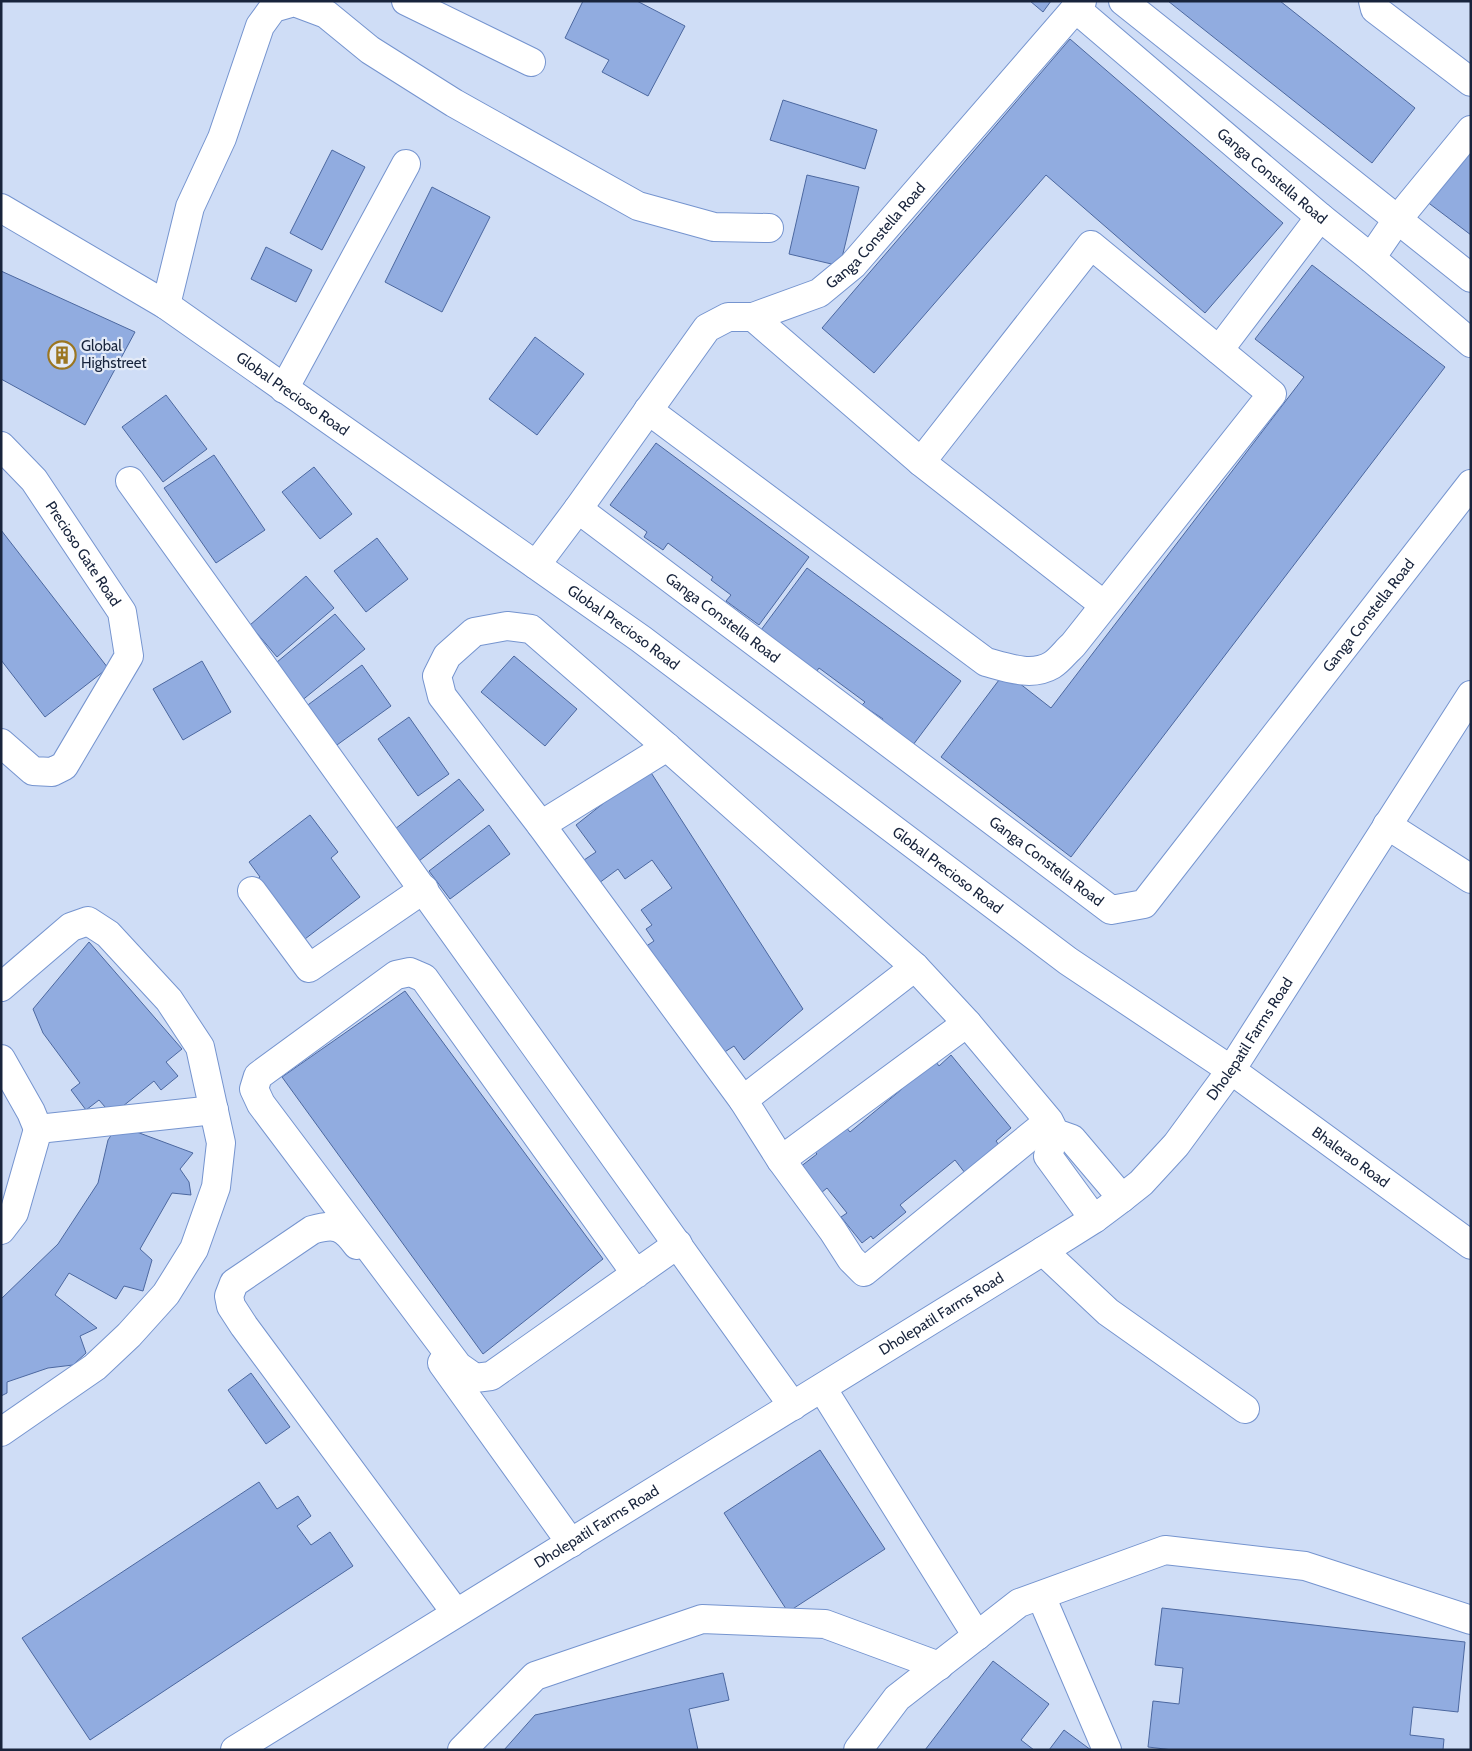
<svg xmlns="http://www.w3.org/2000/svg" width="1472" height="1751" font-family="Cabin,sans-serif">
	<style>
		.building { fill: #91ace0; stroke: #4c68a0 }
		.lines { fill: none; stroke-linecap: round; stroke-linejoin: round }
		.minor-casing { stroke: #7594cf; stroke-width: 30 }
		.minor { stroke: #fff; stroke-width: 28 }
		.labels { text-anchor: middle; stroke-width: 4.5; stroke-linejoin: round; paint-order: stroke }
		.street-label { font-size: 15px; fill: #18243c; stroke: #e3eaf7 }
		.poi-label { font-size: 15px; fill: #18243c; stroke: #e3eaf7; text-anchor: start }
	</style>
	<rect width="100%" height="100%" fill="#cfddf6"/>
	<path class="building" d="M583 1H637L685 26 648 96 602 72 609 60 565 38Z
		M1030 1H1051L1043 12Z
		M1168 1H1280L1415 108 1372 163Z
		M1070 39 1283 223 1205 313 1046 175 874 373 822 328Z
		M783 100 877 130 865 169 770 140Z
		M1471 143V235L1426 201Z
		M332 150 365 167 322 250 290 233Z
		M807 175 859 187 840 266 789 254Z
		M432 187 490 217 442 312 385 282Z
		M266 247 312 270 296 302 251 279Z
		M1312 265 1445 367 1071 857 941 757 1005 672 1051 708 1304 377 1255 339Z
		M1 271 135 332 85 425 1 379Z
		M535 337 584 374 537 435 489 399Z
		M166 395 207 449 163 482 122 427Z
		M656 443 809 557 759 625 726 601 731 595 711 580 713 577 668 543 663 550 644 537 647 532 610 505Z
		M214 455 265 530 216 563 164 488Z
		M314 467 352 514 320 539 282 492Z
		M1 530 108 668 45 717 1 660Z
		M377 538 408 579 366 612 334 571Z
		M807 568 961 681 910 749 878 726 883 719 862 705 865 702 819 668 814 675 796 661 798 657 761 630Z
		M306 576 334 608 277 657 250 625Z
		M335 614 365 649 300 702 271 667Z
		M514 656 577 709 545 746 481 692Z
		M202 661 231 712 183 740 153 689Z
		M362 665 391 706 330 750 301 710Z
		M409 717 449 774 418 796 378 739Z
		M648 768 803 1009 744 1060 734 1046 720 1055 704 1025 689 1003 685 1005 669 982 672 980 665 969 661 972 645 947 654 941 646 929 652 925 641 910 672 888 652 860 625 879 618 869 599 883 584 860 596 852 576 825Z
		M459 779 484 810 419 861 395 829Z
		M310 815 338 852 331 858 360 897 301 942 255 881 260 877 249 862Z
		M489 825 510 854 450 899 429 871Z
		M89 942 182 1049 166 1062 178 1076 161 1090 154 1081 112 1115 99 1100 86 1110 71 1090 80 1083 43 1033 33 1009Z
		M405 991 603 1259 483 1354 282 1077Z
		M951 1055 1011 1128 996 1141 999 1145 965 1173 955 1160 900 1205 906 1212 873 1239 871 1236 862 1243 841 1217 847 1213 827 1188 821 1193 800 1167 817 1154 809 1145 840 1120 850 1132 902 1089 900 1086 934 1059 939 1066Z
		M118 1125 193 1153 180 1169 189 1182 191 1195 172 1193 140 1249 152 1260 143 1291 124 1286 116 1299 69 1273 55 1295 97 1328 80 1336 86 1353 73 1365 48 1368 7 1382V1393L1 1396V1299L58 1244 98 1183 108 1140Z
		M251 1373 290 1427 266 1444 228 1390Z
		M820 1450 885 1549 788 1612 724 1513Z
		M259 1482 277 1509 298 1496 311 1516 297 1526 311 1545 330 1532 353 1566 90 1740 22 1638Z
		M1162 1608 1465 1642 1458 1712 1413 1707 1410 1735 1444 1739 1443 1750H1173L1148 1747 1153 1701 1179 1704 1183 1668 1155 1665Z
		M993 1661 1049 1704 1021 1740 1034 1750H925Z
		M723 1673 729 1700 689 1709 698 1750H504L535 1715Z
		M1064 1730 1091 1750H1049Z"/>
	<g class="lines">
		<g class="minor-casing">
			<g id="minor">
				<path d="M406 1 531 62"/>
				<path d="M1123 1 1471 278"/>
				<path d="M1373 1 1375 9 1471 82"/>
				<path id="s1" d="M1075 8 1320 217 1371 258 1471 343"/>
				<path id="s2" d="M1 208 166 305 641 639 1068 961 1231 1070 1471 1245"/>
				<path d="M1371 258 1397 220 1471 130"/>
				<path d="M166 305 190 207 222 138 260 26 273 8 294 2 326 14 370 50 454 103 638 206 714 227 769 228"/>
				<path d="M753 317 921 462 1104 605"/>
				<path d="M1219 350 1320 217"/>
				<path d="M284 389 406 164"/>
				<path d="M648 410 986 662C1008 668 1032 677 1052 665 1060 660 1066 651 1073 645L1272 394 1091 245 921 462"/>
				<path id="s3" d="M1 446 34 480 122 612 129 656 64 766 52 772 33 771 1 743"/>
				<path d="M130 481 793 1406"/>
				<path id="s4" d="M578 509 707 328 728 317H753L819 293 853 265 1082 1"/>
				<path id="s5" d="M536 565 578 509 1111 910 1144 904 1471 484"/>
				<path d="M541 825 667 747"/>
				<path d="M1387 825 1471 879"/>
				<path d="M252 891 309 968 424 889"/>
				<path d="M1 987 71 927 88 921 108 934 169 1000 200 1047 221 1143 216 1187 194 1249 166 1294 129 1335 95 1367 1 1432"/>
				<path d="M1 1059 31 1112 38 1129"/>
				<path d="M743 1100 915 967"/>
				<path d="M1049 1121 864 1272 851 1259 833 1231 781 1160 743 1100 541 825 442 696 437 676 447 656 474 632 507 626 531 629 667 747 915 967 967 1023 1049 1121 1055 1133 1072 1139 1122 1198"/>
				<path d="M1055 1133 1048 1156 1094 1219"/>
				<path d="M781 1160 967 1023"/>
				<path d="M1 1230 14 1213 38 1129 214 1110"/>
				<path d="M357 1245C343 1226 335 1223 312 1230L234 1283 229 1296 231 1306 244 1326 456 1613"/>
				<path d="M1043 1251 1108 1312 1245 1409"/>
				<path d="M636 1274 424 978 410 972 396 975 258 1076 254 1089 261 1104 458 1366 475 1378 491 1376 678 1244"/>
				<path d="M442 1363 571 1543"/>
				<path d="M822 1388 977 1636"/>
				<path d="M1041 1596 1107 1750"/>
				<path id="s6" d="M235 1750 1043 1251 1094 1219 1122 1198 1141 1183 1176 1145 1231 1070 1471 695"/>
				<path d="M462 1750 535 1676 702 1619 825 1624 939 1666"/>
				<path d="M858 1750 897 1698 1019 1603 1165 1550 1305 1566 1471 1620"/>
			</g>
		</g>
		<use href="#minor" class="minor"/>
	</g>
	<defs>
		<g id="building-ring" transform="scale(1.4375)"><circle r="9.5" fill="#e3eaf7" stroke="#9b7621" stroke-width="1.5"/><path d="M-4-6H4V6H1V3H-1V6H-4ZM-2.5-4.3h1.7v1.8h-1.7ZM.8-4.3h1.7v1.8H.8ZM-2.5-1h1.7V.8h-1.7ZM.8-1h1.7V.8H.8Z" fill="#9b7621"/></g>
	</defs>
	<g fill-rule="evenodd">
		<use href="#building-ring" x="62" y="355"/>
	</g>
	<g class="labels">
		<g class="street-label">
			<text dy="5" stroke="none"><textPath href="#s1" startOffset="259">Ganga Constella Road</textPath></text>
			<text dy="5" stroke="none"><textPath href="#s4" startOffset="422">Ganga Constella Road</textPath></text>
			<text dy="5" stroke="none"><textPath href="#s2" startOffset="346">Global Precioso Road</textPath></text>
			<text dy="5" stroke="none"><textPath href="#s3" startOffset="136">Precioso Gate Road</textPath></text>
			<text dy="5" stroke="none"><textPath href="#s5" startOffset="1136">Ganga Constella Road</textPath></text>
			<text dy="5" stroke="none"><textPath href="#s5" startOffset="251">Ganga Constella Road</textPath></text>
			<text dy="5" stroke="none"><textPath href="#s2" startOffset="751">Global Precioso Road</textPath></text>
			<text dy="5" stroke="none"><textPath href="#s5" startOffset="656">Ganga Constella Road</textPath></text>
			<text dy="5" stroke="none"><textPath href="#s2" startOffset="1156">Global Precioso Road</textPath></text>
			<text dy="5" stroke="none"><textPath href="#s6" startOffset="1250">Dholepatil Farms Road</textPath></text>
			<text dy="5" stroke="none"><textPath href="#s2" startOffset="1651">Bhalerao Road</textPath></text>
			<text dy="5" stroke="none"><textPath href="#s6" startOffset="830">Dholepatil Farms Road</textPath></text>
			<text dy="5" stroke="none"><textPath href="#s6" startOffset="425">Dholepatil Farms Road</textPath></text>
		</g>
		<g class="poi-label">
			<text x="81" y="351">Global<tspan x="81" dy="17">Highstreet</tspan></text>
		</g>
	</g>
	<rect width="1472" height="1751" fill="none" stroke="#18243c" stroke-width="5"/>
</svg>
